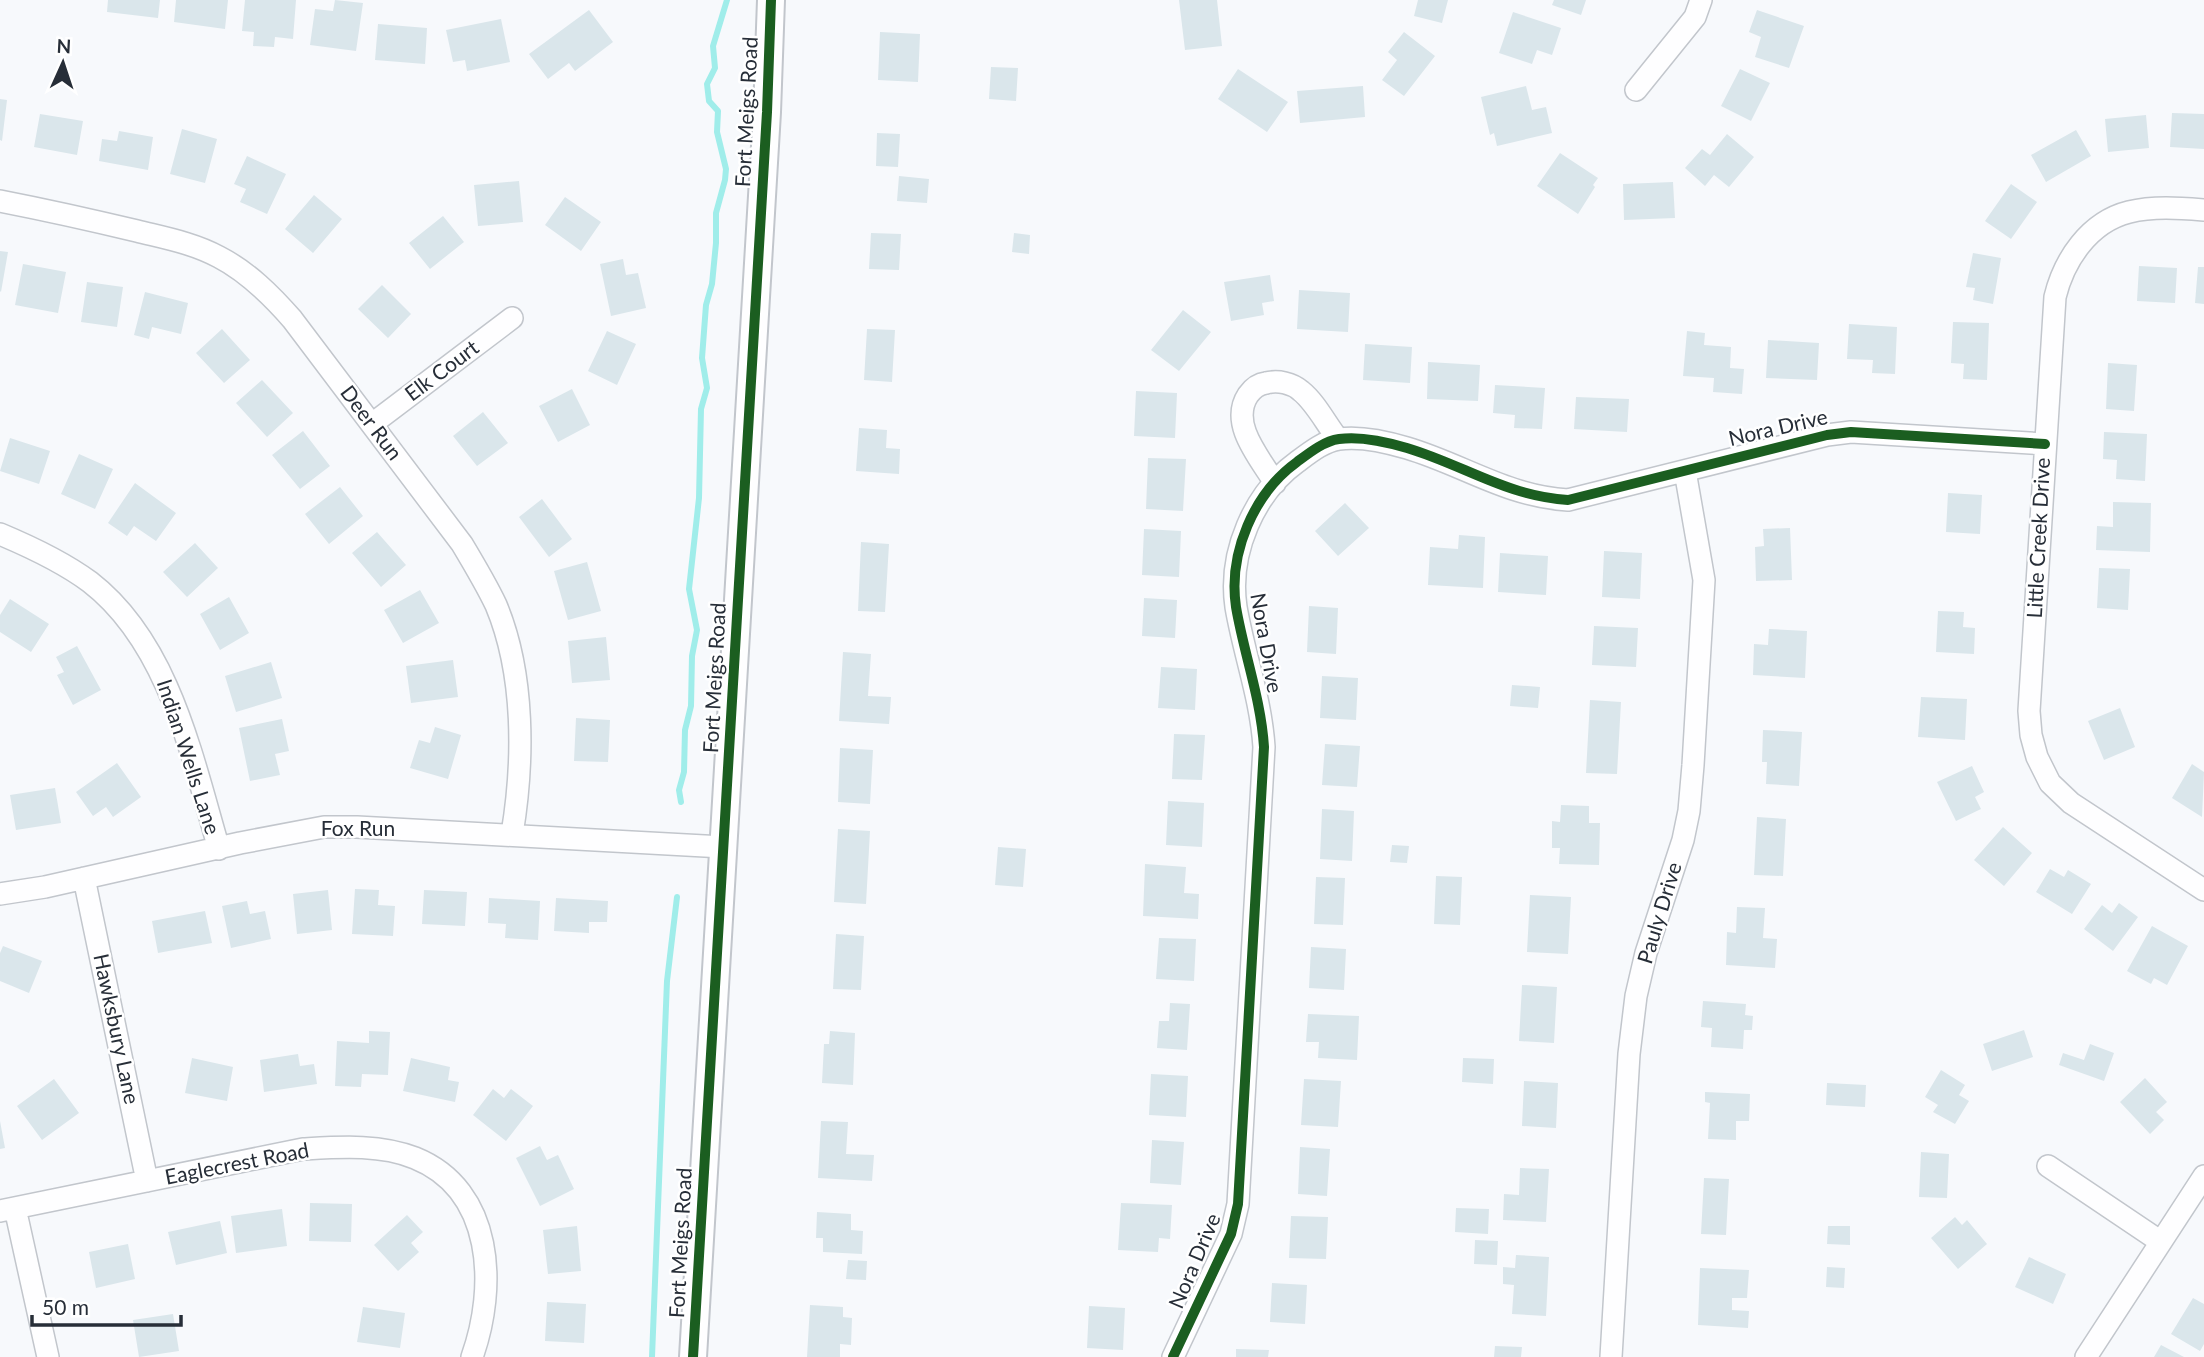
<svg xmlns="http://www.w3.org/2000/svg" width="2204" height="1357" font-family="Lato,sans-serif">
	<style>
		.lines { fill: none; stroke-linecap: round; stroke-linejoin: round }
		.stream { stroke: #a0edea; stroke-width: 6 }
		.building { fill: #dae6eb }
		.minor-casing { stroke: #c2c6cc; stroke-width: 24 }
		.tertiary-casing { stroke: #c2c6cc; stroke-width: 30 }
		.minor { stroke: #fefeff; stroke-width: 21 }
		.tertiary { stroke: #fefeff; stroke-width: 26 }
		.cycleway-casing { stroke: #fff; stroke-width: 15 }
		.cycleway { stroke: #1b5e20; stroke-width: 10 }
		.labels { text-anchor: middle; stroke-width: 5; stroke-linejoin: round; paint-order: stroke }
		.street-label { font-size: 21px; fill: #272e38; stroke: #fff }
	</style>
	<rect width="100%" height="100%" fill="#f7f9fc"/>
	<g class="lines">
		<path class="stream" d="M681 802 679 790 684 772 685 730 691 706 692 656 697 630 689 589 699 498 701 409 707 388 702 358 706 305 712 284 716 243V213L725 180 726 169 717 132 718 111 709 101 707 84 715 68 713 46 727 0
			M652 1357 667 981 677 897"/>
	</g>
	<path class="building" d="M108 0H160L158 18 107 12Z
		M176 0H228L225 29 174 22Z
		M245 0H296L293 39 275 37 274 47 253 46 254 32 242 31Z
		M335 0 363 3 356 51 310 45 315 9 333 11Z
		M1179 0H1217L1222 46 1185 50Z
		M1418 0H1448L1442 23 1414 16Z
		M1554 0H1586L1581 15 1552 5Z
		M589 10 613 42 575 71 569 63 548 79 529 54Z
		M1757 10 1804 26 1789 68 1755 57 1761 37 1749 32Z
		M1513 12 1561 28 1552 55 1537 50 1532 64 1499 53Z
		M501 19 510 62 467 71 465 60 453 62 446 30Z
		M378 24 427 28 425 64 375 60Z
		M880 32 920 34 918 82 878 80Z
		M1404 32 1435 56 1404 96 1382 80 1397 60 1388 52Z
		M991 67 1018 68 1016 101 989 99Z
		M1238 69 1288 102 1267 132 1218 99Z
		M1740 69 1770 83 1751 121 1721 106Z
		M1363 86 1365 117 1300 123 1297 91Z
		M1526 86 1532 110 1546 107 1552 133 1497 146 1494 133 1490 135 1481 97Z
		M0 99 7 100 2 141 0 140Z
		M2172 113 2204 114V149L2170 147Z
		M40 114 83 121 77 155 34 147Z
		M2146 115 2149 148 2108 152 2105 119Z
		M182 129 217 139 205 183 170 174Z
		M2076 130 2091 156 2046 182 2031 155Z
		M119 131 153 137 148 170 99 161 102 139 117 141Z
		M877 133 900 134 898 167 876 166Z
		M1727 134 1754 157 1729 187 1714 175 1705 186 1685 168 1702 149 1710 155Z
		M1560 153 1598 178 1593 185 1595 187 1578 214 1537 186Z
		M247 156 286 174 267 214 240 202 246 189 234 184Z
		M899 176 929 179 927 203 897 201Z
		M519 181 523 222 478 226 474 185Z
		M1673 182 1675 218 1624 220 1623 184Z
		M2011 184 2037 202 2011 239 1985 221Z
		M314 195 342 219 313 253 285 229Z
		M565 197 601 222 581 251 545 225Z
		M443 216 464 242 430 269 409 243Z
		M871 233 901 234 899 270 869 269Z
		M1014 233 1030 235 1029 254 1012 252Z
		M0 251 8 252 1 292 0 291Z
		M1973 253 2001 258 1993 304 1973 300 1975 288 1966 287Z
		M623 259 626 275 638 273 646 308 611 316 600 264Z
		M23 264 66 272 58 313 15 305Z
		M2139 266 2177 268 2175 303 2137 301Z
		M2198 267H2204V304L2195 303Z
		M1270 275 1274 301 1262 303 1264 315 1231 321 1224 282Z
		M87 282 123 287 117 327 81 322Z
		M382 285 411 314 388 338 358 309Z
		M1299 290 1350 293 1348 332 1297 329Z
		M145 292 188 303 181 334 152 327 149 339 134 335Z
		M1183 310 1211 332 1179 371 1151 350Z
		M1953 322 1989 323 1987 380 1963 379 1964 364 1951 363Z
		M1849 324 1897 327 1895 374 1872 373 1873 360 1847 359Z
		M222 329 250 360 224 383 196 353Z
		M867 329 895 330 892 382 864 380Z
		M607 331 636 344 617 385 588 371Z
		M1687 331 1705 333 1704 345 1731 347 1730 368 1744 369 1742 394 1713 392 1714 378 1683 376Z
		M1768 340 1819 343 1817 380 1766 378Z
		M1365 344 1412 347 1410 383 1363 380Z
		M1428 362 1480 365 1478 401 1427 399Z
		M2108 363 2137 365 2134 411 2106 409Z
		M262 380 293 413 267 437 236 403Z
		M1495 385 1545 388 1542 429 1514 428 1515 415 1493 413Z
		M572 389 590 425 558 442 539 406Z
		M1136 391 1177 393 1175 438 1134 436Z
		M1576 397 1629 399 1627 432 1574 429Z
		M483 412 508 443 477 466 453 436Z
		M859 428 887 430 886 448 900 449 899 474 856 471Z
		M303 431 330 466 300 489 272 455Z
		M2104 432 2147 434 2145 481 2116 479 2117 460 2103 459Z
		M10 438 50 451 39 484 0 471Z
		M79 454 113 469 95 509 61 494Z
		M1148 458 1186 459 1183 511 1146 509Z
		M135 483 176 513 156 541 134 526 127 536 108 523Z
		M340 487 363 516 329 544 305 514Z
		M1948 493 1982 495 1980 534 1946 532Z
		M542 499 572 539 549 557 519 517Z
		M2113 502 2151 503 2150 552 2096 550 2097 526 2113 527Z
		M1345 503 1369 528 1338 556 1315 531Z
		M1790 528 1792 580 1756 581 1755 547 1764 546 1763 529Z
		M1144 529 1181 531 1179 577 1142 575Z
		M377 532 406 565 381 587 352 553Z
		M1459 535 1485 537 1483 588 1428 585 1430 547 1458 549Z
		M861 542 889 544 885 612 858 611Z
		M195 543 218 568 187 597 163 572Z
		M1604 551 1642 553 1640 599 1602 597Z
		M1500 553 1548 556 1546 595 1498 592Z
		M587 562 601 611 568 620 554 571Z
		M2099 568 2130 569 2128 610 2097 608Z
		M420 590 439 623 403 643 384 610Z
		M229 597 249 633 220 650 200 614Z
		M1144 598 1177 600 1175 638 1142 636Z
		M10 599 49 624 31 652 0 632V615Z
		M1309 606 1338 608 1336 654 1307 652Z
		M1938 611 1964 612 1963 627 1975 628 1974 654 1936 652Z
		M1594 626 1638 628 1636 667 1592 665Z
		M1769 629 1807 631 1805 678 1753 675 1754 644 1768 645Z
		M606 637 610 680 572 683 568 641Z
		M77 646 101 690 73 705 57 675 64 672 56 657Z
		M843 652 871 654 868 696 891 697 889 724 839 721Z
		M453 660 458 697 411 703 406 666Z
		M271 662 282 698 236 712 225 676Z
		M1161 667 1197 669 1195 710 1158 708Z
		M1322 676 1358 678 1356 720 1320 718Z
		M1512 685 1540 687 1538 708 1510 706Z
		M1921 697 1967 699 1965 740 1918 737Z
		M1590 700 1621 702 1617 774 1586 773Z
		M2120 708 2135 747 2104 760 2088 721Z
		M576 718 610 720 608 762 574 761Z
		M282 719 289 751 275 754 280 775 250 781 239 728Z
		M435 727 461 735 448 779 410 768 419 740 430 743Z
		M1763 730 1802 732 1799 786 1766 784 1767 762H1762Z
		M1174 734 1205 735 1202 780 1172 779Z
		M1325 744 1360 746 1357 787 1322 785Z
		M840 748 873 750 870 804 838 802Z
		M117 763 141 797 113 817 106 807 93 816 76 792Z
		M2192 764 2204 772 2202 817 2172 798Z
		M1972 766 1984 792 1975 797 1981 809 1956 821 1937 782Z
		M55 788 61 823 16 830 10 795Z
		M1168 801 1204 803 1202 847 1166 845Z
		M1561 805 1589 806V823H1600L1599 865 1559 864 1560 848H1552V821L1560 822Z
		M1322 809 1354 811 1352 861 1320 859Z
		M1757 817 1786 819 1783 876 1754 875Z
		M2003 827 2032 853 2004 886 1974 860Z
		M838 829 870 831 866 904 834 902Z
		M1392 845 1409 846 1407 863 1390 862Z
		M998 847 1026 849 1023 887 995 885Z
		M1145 864 1186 867 1184 893 1199 894 1198 919 1143 916Z
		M2050 869 2064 877 2068 870 2091 884 2072 914 2036 892Z
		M1436 876 1462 877 1460 925 1434 924Z
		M1316 877 1345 878 1343 925 1314 924Z
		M355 889 379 890 378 905 395 906 393 936 352 934Z
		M328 890 332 930 297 934 293 894Z
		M424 890 467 892 465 926 422 924Z
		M1530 895 1571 897 1568 954 1527 952Z
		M489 898 540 901 538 940 505 938 506 924 488 923Z
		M556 898 608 901 607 922H589V933L554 931Z
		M247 901 250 914 265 911 271 939 231 948 222 906Z
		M2119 903 2138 917 2113 951 2084 929 2102 905 2112 913Z
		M1737 907 1765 908 1763 938 1777 939 1775 968 1726 965 1727 932 1736 933Z
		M205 911 212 943 158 953 152 921Z
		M2152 926 2188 946 2167 985 2154 978 2151 984 2127 971Z
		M836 934 864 936 861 990 833 989Z
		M1159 938 1196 939 1194 981 1156 979Z
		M3 946 42 961 29 993 0 981V953Z
		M1311 947 1346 949 1344 990 1309 988Z
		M1522 985 1557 987 1554 1043 1519 1041Z
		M1703 1001 1746 1004 1745 1015 1753 1016 1752 1030H1744L1743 1049 1711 1047 1712 1028 1701 1027Z
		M1170 1003 1190 1004 1187 1050 1157 1048 1159 1021H1169Z
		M1308 1014 1359 1016 1357 1060 1318 1058 1319 1042H1306Z
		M2024 1030 2033 1057 1992 1071 1983 1044Z
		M369 1031 390 1032 388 1075 362 1074 361 1087 335 1086 337 1041 369 1043Z
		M830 1031 855 1033 853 1085 822 1083 824 1044H829Z
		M2090 1044 2114 1053 2104 1081 2059 1065 2063 1053 2084 1060Z
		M298 1054 300 1066 314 1064 317 1084 264 1092 260 1060Z
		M192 1058 233 1067 227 1101 185 1093Z
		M411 1058 450 1067 448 1080 459 1082 455 1102 403 1091Z
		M1463 1058 1494 1059 1493 1084 1462 1082Z
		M1941 1070 1965 1085 1959 1095 1969 1101 1955 1124 1933 1112 1938 1105 1925 1097Z
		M1151 1074 1188 1076 1186 1117 1149 1115Z
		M2145 1078 2167 1102 2156 1112 2164 1120 2150 1134 2120 1102Z
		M54 1079 79 1113 42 1140 17 1106Z
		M1304 1079 1341 1081 1338 1127 1301 1125Z
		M1524 1081 1558 1083 1556 1128 1522 1126Z
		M1827 1083 1866 1085 1865 1107 1826 1105Z
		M493 1089 504 1098 511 1089 533 1106 506 1141 473 1115Z
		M1705 1092 1750 1094 1749 1121H1736V1140L1708 1139 1710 1103 1705 1102Z
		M0 1121 5 1148 0 1149Z
		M821 1121 848 1122 846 1154 874 1155 872 1181 818 1178Z
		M1152 1140 1184 1142 1181 1185 1150 1183Z
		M540 1146 547 1160 558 1155 574 1189 540 1206 516 1158Z
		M1300 1147 1330 1149 1327 1196 1298 1194Z
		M1921 1152 1949 1154 1947 1198 1919 1197Z
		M1520 1168 1549 1169 1546 1222 1503 1220 1504 1194 1519 1195Z
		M1704 1178 1729 1179 1726 1235 1701 1234Z
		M310 1203 352 1204 351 1242 309 1241Z
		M1121 1203 1172 1205 1170 1239 1159 1238 1158 1252 1118 1250Z
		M1456 1208 1489 1209 1488 1234 1455 1232Z
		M282 1209 287 1246 236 1253 231 1216Z
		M817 1212 851 1214V1230L863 1231 862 1254 823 1252V1238H816Z
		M407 1215 423 1232 411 1243 419 1252 398 1271 374 1245Z
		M1291 1216 1328 1217 1326 1259 1289 1258Z
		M1955 1217 1962 1225 1967 1220 1987 1244 1958 1269 1931 1238Z
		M220 1221 227 1253 176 1265 168 1232Z
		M577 1226 581 1271 548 1274 543 1230Z
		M1828 1226H1850V1245L1827 1244Z
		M1475 1240 1498 1241 1497 1265 1474 1264Z
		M128 1244 135 1279 96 1288 89 1252Z
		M1516 1255 1549 1257 1546 1316 1512 1314 1514 1285 1503 1284V1267L1515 1268Z
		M2029 1257 2066 1274 2053 1304 2015 1287Z
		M848 1260 867 1261 866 1280 846 1279Z
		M1827 1267 1845 1268 1844 1288 1826 1287Z
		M1700 1268 1749 1270 1747 1298H1732V1310L1749 1311 1748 1328 1698 1325Z
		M1272 1283 1307 1285 1305 1324 1270 1322Z
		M2193 1298 2204 1304V1344L2200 1351 2171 1334Z
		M547 1302 586 1304 584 1343 545 1341Z
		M810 1305 843 1307V1317L852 1318 851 1345 840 1344V1357H807Z
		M1089 1306 1125 1308 1123 1350 1087 1348Z
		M363 1307 405 1313 400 1348 357 1342Z
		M173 1314 179 1351 139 1357 133 1320Z
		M2161 1345 2184 1357H2154Z
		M1495 1346 1522 1347 1521 1357H1494Z
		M1236 1349 1269 1350 1268 1357H1236Z"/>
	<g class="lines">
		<g class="minor-casing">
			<path id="minor" d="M1636 90 1695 17 1701 0
				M0 201C46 210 91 220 137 231 165 238 193 243 219 257 248 272 271 295 292 319L462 544C474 564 486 584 496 605 525 674 524 762 512 834
				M2204 210C2179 208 2153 206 2129 212 2089 222 2064 260 2055 297L2029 711 2031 735 2037 757 2050 783 2071 803 2204 890
				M372 424 512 318
				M1275 483C1260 458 1229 424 1248 395 1253 388 1258 384 1266 383 1278 380 1292 383 1301 391 1316 403 1326 424 1338 439
				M0 534C31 547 63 562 90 582 169 643 192 757 219 849
				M84 878 147 1181
				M0 894 45 887 240 843 324 827H357L723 847
				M2048 1166 2161 1242
				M15 1208 48 1357
				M0 1211 303 1149C340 1147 380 1144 415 1158 494 1190 497 1287 472 1357
				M1173 1357 1231 1234 1238 1204 1264 747C1261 699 1244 654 1236 607 1228 553 1254 493 1297 462 1309 453 1324 441 1339 439 1360 436 1387 442 1407 448 1464 465 1506 496 1568 500L1827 435 1851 432 2045 444
				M1611 1357 1629 1054 1636 996 1646 953 1683 840 1689 811 1693 765 1704 580 1685 471
				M2086 1357 2204 1176"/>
		</g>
		<g class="tertiary-casing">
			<path id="tertiary" d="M693 1357 767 112 771 0"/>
		</g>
		<use href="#minor" class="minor"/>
		<use href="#tertiary" class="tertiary"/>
		<g class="cycleway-casing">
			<path id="cycleway" d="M693 1357 767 112 771 0
				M1173 1357 1231 1234 1238 1204 1264 747C1261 699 1244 654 1236 607 1228 553 1254 493 1297 462 1309 453 1324 441 1339 439 1360 436 1387 442 1407 448 1464 465 1506 496 1568 500L1827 435 1851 432 2045 444"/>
		</g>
		<use href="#cycleway" class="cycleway"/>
	</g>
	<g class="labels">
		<g class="street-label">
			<text transform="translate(747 112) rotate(-87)" y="7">Fort Meigs Road</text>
			<text transform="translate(442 371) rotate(-37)" y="7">Elk Court</text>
			<text transform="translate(371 423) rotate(53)" y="7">Deer Run</text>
			<text transform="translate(1778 428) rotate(-13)" y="7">Nora Drive</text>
			<text transform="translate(2039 538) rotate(-87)" y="7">Little Creek Drive</text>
			<text transform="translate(1266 643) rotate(80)" y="7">Nora Drive</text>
			<text transform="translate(715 678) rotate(-87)" y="7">Fort Meigs Road</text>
			<text transform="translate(188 757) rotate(72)" y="7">Indian Wells Lane</text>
			<text x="358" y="836">Fox Run</text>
			<text transform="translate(1660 913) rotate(-73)" y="7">Pauly Drive</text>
			<text transform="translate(116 1029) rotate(78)" y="7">Hawksbury Lane</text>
			<text transform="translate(237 1164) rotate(-11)" y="7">Eaglecrest Road</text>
			<text transform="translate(681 1243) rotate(-87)" y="7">Fort Meigs Road</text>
			<text transform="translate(1195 1261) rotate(-67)" y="7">Nora Drive</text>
		</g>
	</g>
	<g transform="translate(63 63) rotate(3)" stroke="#ffffff" stroke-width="5" paint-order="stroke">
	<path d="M0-5L12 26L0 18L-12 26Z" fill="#272e38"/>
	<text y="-10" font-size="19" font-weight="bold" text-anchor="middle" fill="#272e38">N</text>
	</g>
	<path d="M32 1315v10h149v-10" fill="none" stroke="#272e38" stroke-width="3.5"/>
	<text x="42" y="1315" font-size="21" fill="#272e38" stroke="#ffffff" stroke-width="5" paint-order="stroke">50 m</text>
</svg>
